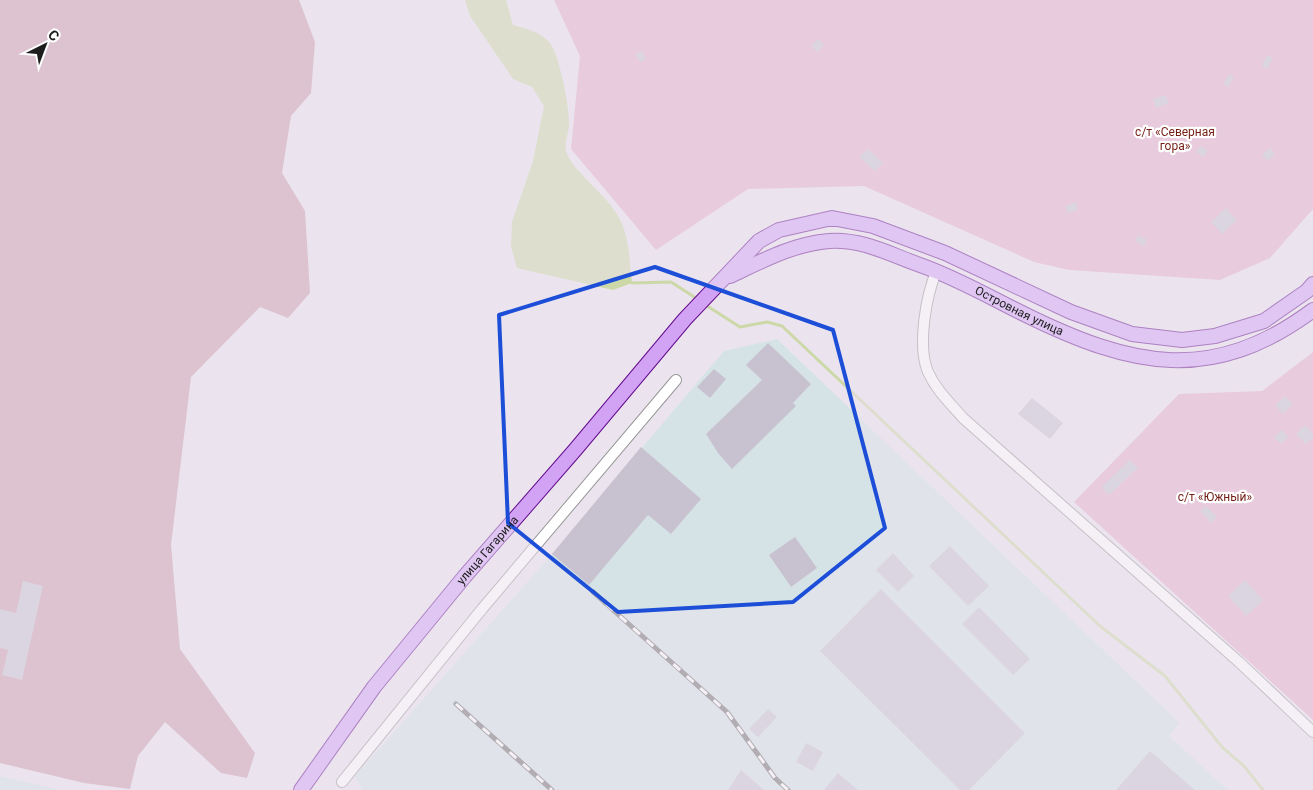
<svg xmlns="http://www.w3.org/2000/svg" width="1313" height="790" font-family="Roboto,sans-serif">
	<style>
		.industrial { fill: #d6e3e6 }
		.grass { fill: #e5adc7 }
		.forest { fill: #ca9ba8 }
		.water { fill: #ccd8a7 }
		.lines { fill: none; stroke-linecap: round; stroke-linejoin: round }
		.stream { stroke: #ccd8a7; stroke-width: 3 }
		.building { fill: #c8c2d0 }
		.minor-casing { stroke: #979797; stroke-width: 12 }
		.major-casing { stroke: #630b8c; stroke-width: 16 }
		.minor { stroke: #fff; stroke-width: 10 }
		.major { stroke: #d2a2f5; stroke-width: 14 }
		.rail-casing { stroke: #6b6b6b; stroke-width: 5 }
		.rail { stroke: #fff; stroke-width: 3; stroke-dasharray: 9; stroke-linecap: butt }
		.marked { fill: none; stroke: #1d4ed8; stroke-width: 4; stroke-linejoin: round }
		.labels { text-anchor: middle; stroke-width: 4.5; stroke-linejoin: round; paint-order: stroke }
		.park-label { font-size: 12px; fill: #731d13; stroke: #fff }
		.street-label { font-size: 12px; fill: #1d1d1d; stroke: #fff }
	</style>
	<rect width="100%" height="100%" fill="#ebe4ee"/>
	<path class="industrial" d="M777 339 1180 723 1169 736 1228 790H362L355 776 552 554 724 351Z
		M0 776 61 790H0Z"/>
	<path class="grass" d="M554 0H1313V209L1270 258 1220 280 1069 270 1034 262 864 186 748 189 656 250 571 149 580 56Z
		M1313 352V720L1074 502 1179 394 1262 391Z"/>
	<path class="forest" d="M0 0H299L315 42 311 93 291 116 282 173 305 211 310 293 288 318 260 307 191 377 171 545 180 649 255 753 247 778 221 773 165 722 138 756 130 789 84 783 0 763Z"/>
	<path class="water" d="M465 0H506L513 25C527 29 541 32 550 43 559 54 570 109 569 125 569 132 564 143 566 151 572 171 607 195 618 216 630 236 629 261 632 283L613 290 517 268 511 247 512 222 533 161 544 106 532 87 513 79 470 16Z"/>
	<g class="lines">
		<path class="stream" d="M632 283 671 282 699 300
			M704 304 740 327 767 322 782 326 1100 626 1165 676 1222 747 1244 766 1263 790"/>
	</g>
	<path class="building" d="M818 39 824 45 818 52 811 46Z
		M642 51 646 59 640 62 635 54Z
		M1268 55 1273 59 1267 69 1261 66Z
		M1229 74 1234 77 1228 87 1223 84Z
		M1165 95 1169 103 1156 108 1153 99Z
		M1200 146 1208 151 1203 157 1196 152Z
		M1270 148 1275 154 1268 161 1262 155Z
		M868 149 883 163 875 171 859 157Z
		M1076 202 1078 210 1068 213 1065 206Z
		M1226 208 1237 220 1222 234 1211 222Z
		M1138 235 1147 240 1144 246 1135 241Z
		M768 343 811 384 793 403 796 406 732 469 718 453 706 434 762 380 746 365Z
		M714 369 726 379 710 398 697 387Z
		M1285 396 1293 404 1283 414 1275 405Z
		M1032 398 1063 423 1050 439 1018 414Z
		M1305 425 1313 434V438L1306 444 1296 434Z
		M1282 430 1288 437 1281 444 1274 437Z
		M641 447 701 499 671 534 648 515 589 585 552 554Z
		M1130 460 1138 468 1109 495 1101 487Z
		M1206 506 1217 517 1211 523 1200 511Z
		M795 537 817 568 791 587 769 555Z
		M950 546 989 586 968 606 929 566Z
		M893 553 914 576 898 592 876 570Z
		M1245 580 1263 600 1246 616 1228 596Z
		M23 581 43 586 22 680 2 675 8 650 0 648V609L16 613Z
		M881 589 1025 733 969 790H960L820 651Z
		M979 607 1030 659 1013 675 962 624Z
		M768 709 777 717 758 737 749 729Z
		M806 743 823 752 813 771 796 762Z
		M1150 751 1195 790H1116Z
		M741 770 764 790H728Z
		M838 773 858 790H824Z"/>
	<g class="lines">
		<g class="minor-casing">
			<path id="minor" d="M937 270C926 295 917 346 928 372 936 390 950 403 963 418L1239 662 1313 732
				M342 782 482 609 676 380"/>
		</g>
		<g class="major-casing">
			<g id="major">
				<path id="s1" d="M730 276C762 261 793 244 829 241 863 239 889 254 920 265 957 278 991 298 1026 315 1132 367 1212 385 1313 310"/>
				<path id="s2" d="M301 790 374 687 465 576 575 450 685 319 759 241 779 230 832 218 873 226 945 253 1071 312 1132 334 1182 340 1215 336 1264 321 1307 291 1313 284"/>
			</g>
		</g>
		<use href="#minor" class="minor"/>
		<use href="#major" class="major"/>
		<g class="rail-casing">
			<path id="rail" d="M593 592 727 712 775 778 788 790
				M456 704 552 790"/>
		</g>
		<use href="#rail" class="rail"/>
	</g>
	<path d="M0 0H1313V790H0ZM655 267 833 330 885 528 793 602 618 612 508 523 499 315Z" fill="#ebe4ee" fill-opacity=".55" fill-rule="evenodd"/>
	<path class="marked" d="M655 267 833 330 885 528 793 602 618 612 508 523 499 315Z"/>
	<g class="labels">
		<g class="park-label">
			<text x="1175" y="136">с/т «Северная<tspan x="1175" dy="14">гора»</tspan></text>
			<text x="1215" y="501">с/т «Южный»</text>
		</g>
		<g class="street-label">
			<text dy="4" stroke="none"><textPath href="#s1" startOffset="310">Островная улица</textPath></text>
			<text dy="4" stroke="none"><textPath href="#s2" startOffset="304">улица Гагарина</textPath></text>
		</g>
	</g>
	<g transform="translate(45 45) rotate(42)" stroke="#ffffff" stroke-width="4" paint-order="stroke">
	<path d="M0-4L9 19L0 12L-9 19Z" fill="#1d1d1d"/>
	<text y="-8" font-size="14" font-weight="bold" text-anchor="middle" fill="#1d1d1d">С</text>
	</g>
</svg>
